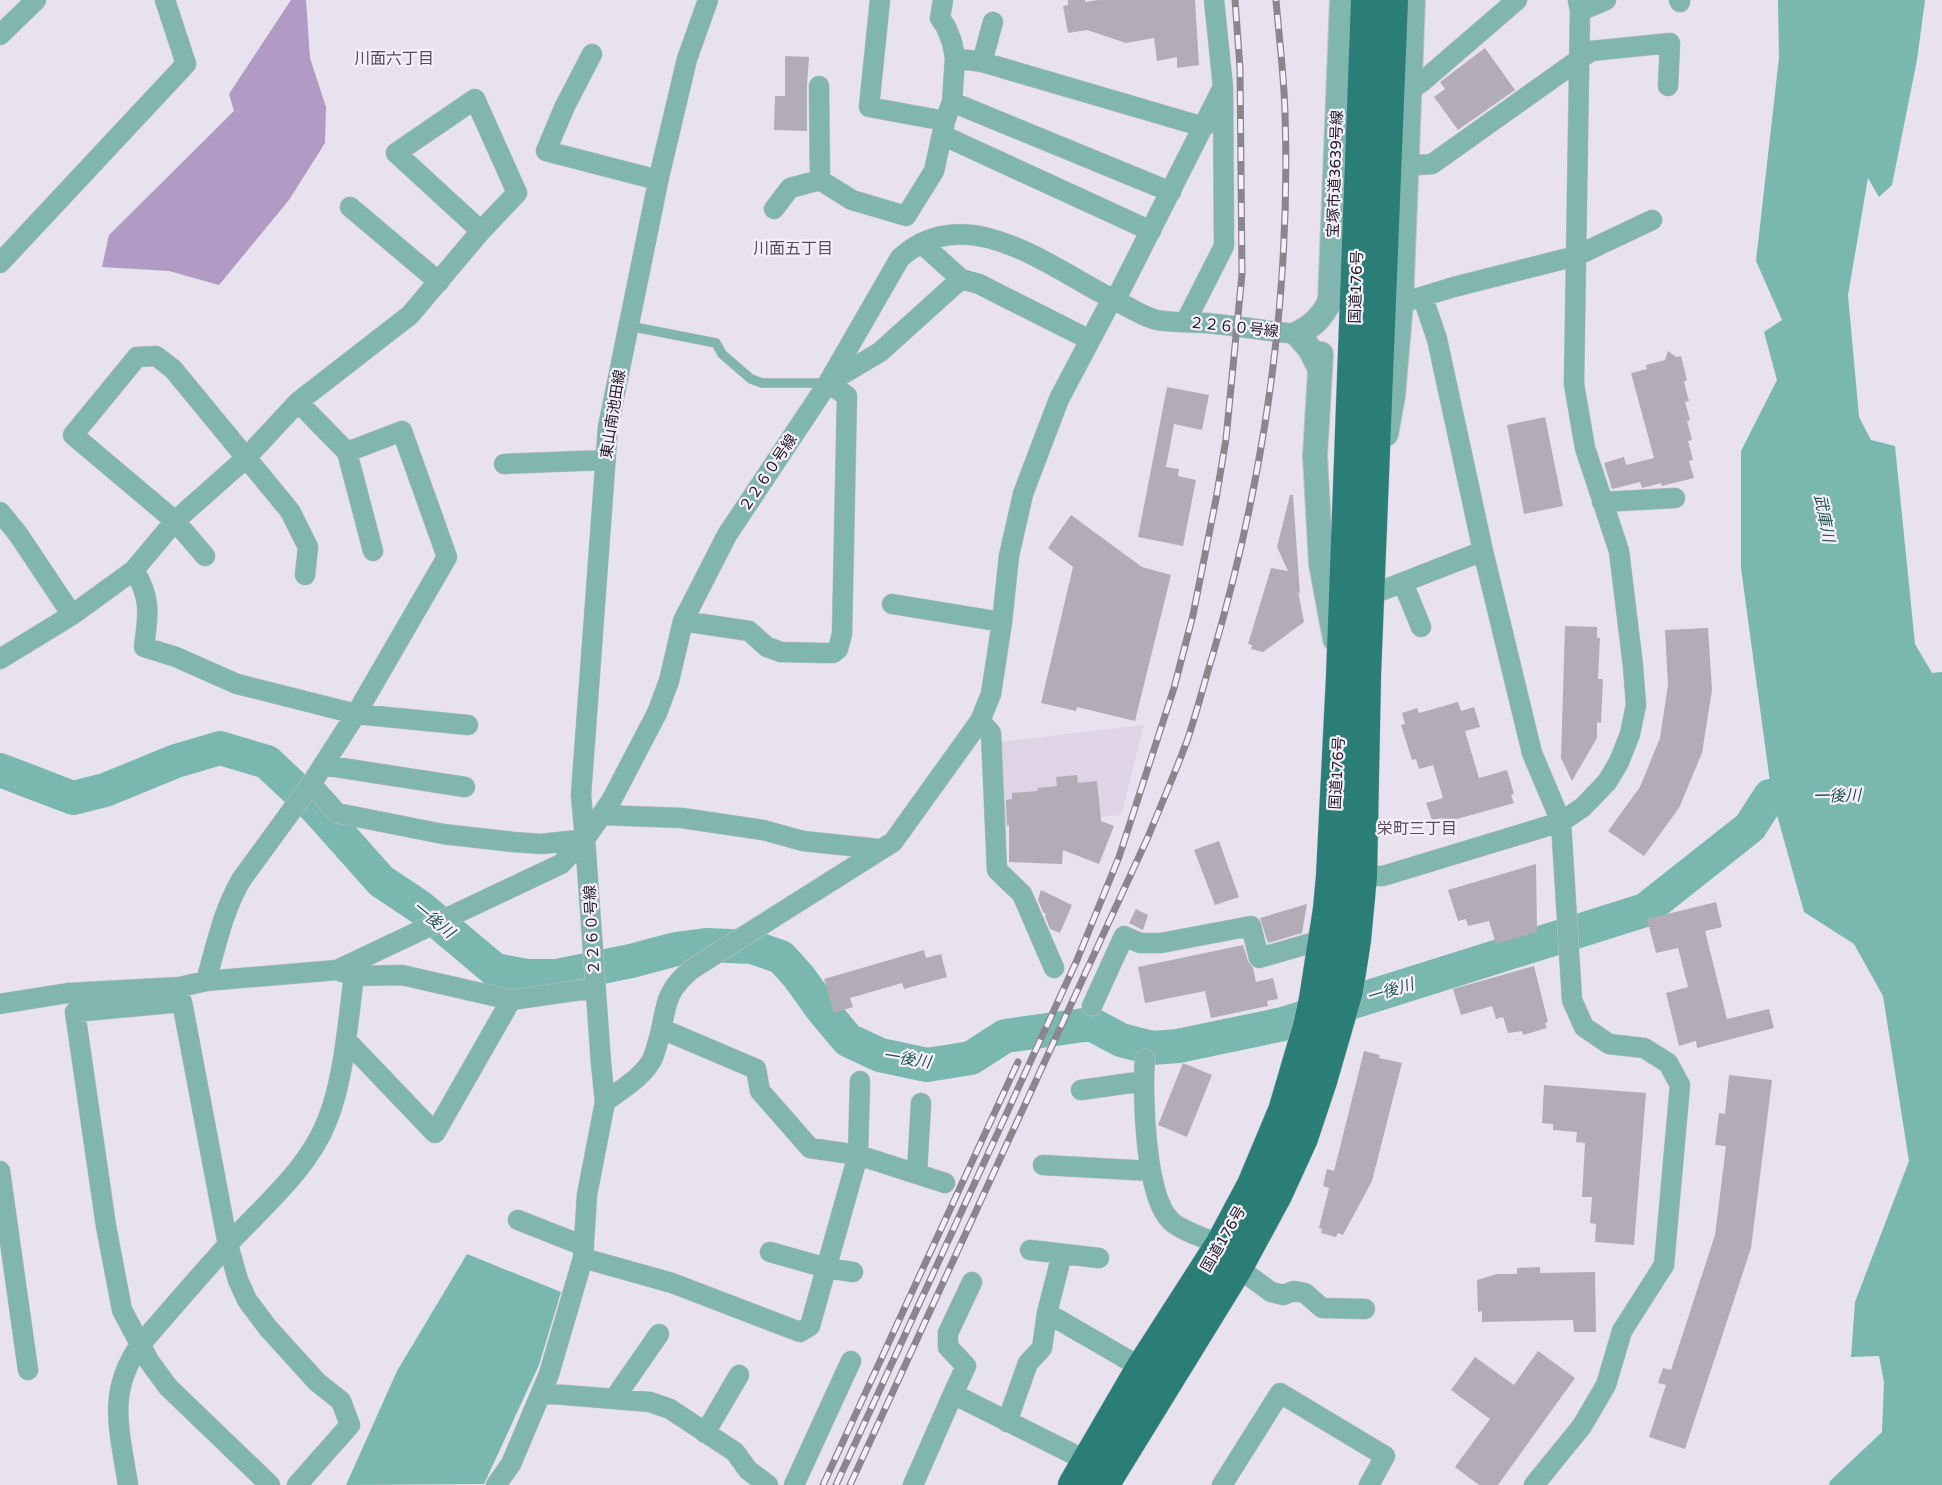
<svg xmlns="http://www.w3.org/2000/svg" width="1942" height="1485" font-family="'Varela Round','Noto Sans JP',sans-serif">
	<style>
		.built { fill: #ded4e6 }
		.forest { fill: #b19ac4 }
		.water { fill: #79b7af }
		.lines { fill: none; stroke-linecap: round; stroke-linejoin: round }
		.river { stroke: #79b7af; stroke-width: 34 }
		.building { fill: #b2acb7 }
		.service-casing { stroke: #c4bfca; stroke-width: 10 }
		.minor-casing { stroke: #c4bfca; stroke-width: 21 }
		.tertiary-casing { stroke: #c4bfca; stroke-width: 26 }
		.trunk-casing { stroke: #c4bfca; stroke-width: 33 }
		.service { stroke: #81b6af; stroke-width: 9 }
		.minor { stroke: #81b6af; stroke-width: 20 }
		.tertiary { stroke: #81b6af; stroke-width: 24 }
		.trunk { stroke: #2a7e76; stroke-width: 32 }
		.rail-casing { stroke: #8a868e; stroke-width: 7 }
		.rail { stroke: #f6effb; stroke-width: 4.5; stroke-dasharray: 14; stroke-linecap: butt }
		.labels { text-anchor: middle; stroke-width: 4.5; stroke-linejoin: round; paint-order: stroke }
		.street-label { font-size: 15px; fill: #222024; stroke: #f6effb }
		.neighbourhood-label { font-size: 16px; fill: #534e57; stroke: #f6effb }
		.water-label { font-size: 16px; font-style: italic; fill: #215651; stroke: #f6effb }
	</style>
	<rect width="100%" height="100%" fill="#e8e2ee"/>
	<path class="built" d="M1144 725 1121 815 1004 827 999 742Z"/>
	<path class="forest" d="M291 0H306L310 58 326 107 325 143 289 200 219 285 169 271 102 267 109 235 234 111 229 94Z"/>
	<path class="water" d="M1778 0H1925L1917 60 1892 185 1879 197 1868 178 1848 295 1859 417 1871 440 1895 446 1915 644 1932 673 1942 672V1485H1829L1830 1481 1882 1432 1884 1382 1879 1356 1851 1357 1855 1302 1909 1161 1883 996 1854 944 1804 912 1772 797 1741 568V451L1777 380 1764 332 1782 320 1756 261 1779 58Z
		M467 1254 561 1292 539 1365 484 1484 346 1485 397 1371Z"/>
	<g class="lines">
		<path class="river" d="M0 770 73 798 105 790 176 761 220 748 267 762 316 808 381 881 420 907 495 970 527 976H557L631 961 676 949 706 945 752 947 781 957 799 977 822 1009 848 1040 880 1055 927 1065 971 1058 1005 1036 1091 1024 1121 1040 1152 1048 1178 1046 1283 1024 1645 910 1750 827 1770 796 1818 795"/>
	</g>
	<path class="building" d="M1068 0H1085V2L1099 0H1195L1199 65 1177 68V57L1157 61 1154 38 1126 43 1087 30 1068 33 1063 6 1068 5Z
		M1485 48 1515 90 1458 130 1434 97 1445 89 1440 82Z
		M785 56 809 57 807 86V131L774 130 775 96H785Z
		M1668 351 1676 357 1681 356 1687 380 1684 382 1689 401 1685 402 1690 420 1687 421 1692 440 1688 441 1693 460 1689 461 1694 478 1662 486 1661 483 1642 488 1640 482 1612 489 1604 463 1624 457 1626 465 1654 458 1631 373 1647 369 1646 365 1665 360Z
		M1167 387 1209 395 1202 430 1174 424 1166 467 1179 469 1178 476 1196 480 1183 546 1138 537Z
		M1545 417 1563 506 1524 514 1507 425Z
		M1290 495H1293L1300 594 1298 591 1304 622 1263 652 1251 649 1252 645 1248 644 1271 568 1288 571 1277 547Z
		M1071 515 1142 567 1171 575 1135 721 1077 707 1076 711 1041 703 1073 567 1048 548Z
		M1565 626 1597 627V638H1600L1598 679H1603L1601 723 1597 722V738L1572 781 1561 758Z
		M1708 628 1712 690 1702 753 1679 808 1644 856 1608 831 1640 787 1660 738 1668 685 1665 630Z
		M1458 702 1461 711 1474 707 1480 727 1465 731 1479 778 1507 770 1514 794 1511 795 1514 803 1443 823 1442 818 1432 820 1426 803 1443 798 1433 765 1419 769 1416 759 1412 760 1401 725 1405 724 1402 713 1417 708 1419 713Z
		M1077 775 1078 783 1097 781 1101 821 1114 826 1099 864 1063 850 1062 864 1009 862V825H1007L1006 800 1012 799V793L1038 791 1037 788 1057 786 1056 777Z
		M1219 841 1239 897 1215 905 1194 850Z
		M1536 864 1537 932 1496 944 1489 921 1468 926 1466 919 1458 921 1448 890Z
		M1041 890 1072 905 1060 933 1050 929 1045 916 1046 914 1043 912 1038 900Z
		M1716 902 1722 927 1705 931 1727 1019 1769 1009 1774 1028 1697 1048 1696 1041 1679 1046 1666 993 1688 987 1678 948 1656 953 1647 919Z
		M1307 904 1302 933 1268 943 1260 918Z
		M1136 909 1148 915 1143 930 1129 923Z
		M1243 945 1248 961 1253 968 1256 982 1273 978 1278 999 1267 1001 1268 1006 1211 1018 1205 991 1145 1003 1138 967Z
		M924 950 926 958 941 954 947 977 904 989 902 983 850 998 853 1007 834 1013 824 979Z
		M1534 966 1548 1022 1545 1023 1547 1028 1523 1035 1522 1031 1508 1033 1503 1017 1496 1019 1492 1006 1461 1015 1453 989Z
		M1364 1051 1380 1055 1379 1058 1402 1063 1372 1181 1343 1235 1338 1233 1336 1237 1321 1233 1322 1229 1319 1228 1329 1188 1323 1186 1327 1169 1334 1171Z
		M1183 1063 1212 1075 1187 1137 1158 1125Z
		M1729 1075 1772 1080 1751 1248 1685 1449 1649 1437 1666 1385 1658 1383 1663 1368 1671 1370 1715 1235 1726 1146 1715 1145 1719 1113 1725 1114Z
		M1544 1085 1646 1093 1634 1245 1595 1242 1596 1224 1590 1223 1592 1197H1582L1585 1143 1576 1142 1577 1132 1553 1130V1124L1542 1123Z
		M1540 1267V1273L1595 1272 1596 1332H1574L1573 1320 1482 1322V1311L1478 1312 1477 1280 1497 1274H1517V1268Z
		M1538 1351 1575 1378 1498 1485H1479L1455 1467 1490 1419 1451 1390 1475 1357 1514 1385Z"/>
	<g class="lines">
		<g class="service-casing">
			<path id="service" d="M629 326 716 343 722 354 751 379 762 383H827"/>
		</g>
		<g class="minor-casing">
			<path id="minor" d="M880 0 869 107 945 121
				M1679 0 1680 2
				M1580 11 1606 0
				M0 35 36 0
				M592 54 565 106 546 151 658 180
				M955 58 982 62 1204 127
				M982 62 993 22
				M819 86 820 180 852 200 906 216 934 171 945 121 952 102 955 58 952 42 946 27 940 18 943 0
				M1410 90 1423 81 1517 0
				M952 102 1171 192
				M942 135 1151 231
				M1406 166 1432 164 1591 51 1670 43 1668 86
				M350 207 439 282
				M774 209 790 188 820 180
				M921 243 961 279 979 284 1090 340
				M0 263 186 64 165 0
				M1423 298 1437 339 1483 551 1532 753 1561 822 1572 1000 1584 1027 1609 1044 1644 1048 1668 1063 1680 1085 1664 1265 1622 1331 1606 1385 1582 1426 1534 1485
				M1411 300 1454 287 1576 256 1652 220
				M1186 321 1224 246 1223 87 1214 0
				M298 402 410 315 481 231 517 193 475 99 396 153 481 231
				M347 452 373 551
				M504 464 605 460
				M1602 502 1675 498
				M0 512 18 534 72 615
				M205 556 175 521 73 435 137 357 156 356 173 369 290 511 308 547 305 575
				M134 570C152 599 148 616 144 647L176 657 237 684 356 714 468 725
				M1403 583 1421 627
				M1368 596 1483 551
				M892 604 1002 622
				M683 621 749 631 767 647 781 652 825 653H833L838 649 842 634 847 396 828 383 880 352 961 279
				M0 659 72 615 134 570 175 521 246 458 298 402 347 452 402 431 447 557 356 714 311 784 337 813 443 834 513 842 542 844 585 839
				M980 721 991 694 1002 622 1009 556 1023 494 1059 399 1112 299 1120 291 1223 87
				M323 765 465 787
				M311 784 241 880C223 911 216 946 206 981L337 970 354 976
				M602 815 682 818 763 830 803 841 879 849
				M585 839 581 795 608 427 659 177 687 59 708 0
				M1350 876H1383L1561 822 1583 807 1607 782 1619 762 1630 734 1636 705 1633 666 1619 551 1585 448 1574 384 1580 11 1578 0
				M337 970 561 864 585 839
				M0 1004 68 993 180 987 206 981
				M1092 1006 1124 936 1140 943H1161L1251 926 1259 958 1325 939
				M662 1029 756 1069 760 1091 810 1148 858 1155 945 1183
				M346 1040 435 1133 511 1000 595 988
				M1145 1059C1142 1094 1145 1197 1171 1221 1181 1231 1208 1239 1221 1245
				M1081 1090 1144 1081
				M605 1102C620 1090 640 1079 650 1063 654 1058 655 1051 657 1045 668 1011 660 995 692 969L893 842 980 721 991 733 997 870 1022 894 1054 968
				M1043 1165 1151 1171
				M0 1171 28 1370
				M917 1173 921 1103
				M518 1220 584 1246
				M1030 1250 1099 1258
				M770 1252 827 1268 853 1272
				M583 1258 672 1283 800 1332 810 1326 858 1155 860 1081
				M1237 1267 1271 1292 1283 1295 1294 1291 1305 1293 1322 1308 1365 1309
				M1047 1313 1142 1368
				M541 1393 650 1402 670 1409 735 1452 748 1470 768 1485
				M953 1394 966 1366 948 1347V1333L972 1282
				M614 1399 659 1334
				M1007 1422 1028 1363 1042 1348 1047 1313 1062 1254
				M705 1433 739 1375
				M128 1485C120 1431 106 1393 140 1345 171 1309 202 1273 234 1238 268 1202 309 1167 327 1121 344 1080 348 1020 354 976L402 975 511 1000
				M270 1485 168 1387 149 1361 122 1310 106 1226 75 1012 182 1002 228 1245 238 1280 247 1300 268 1328 317 1382 341 1401 350 1425 297 1485
				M496 1485 511 1464 549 1374 583 1258 587 1195 605 1102 601 1063 585 839 611 801 657 713 669 681 683 621 727 535 828 383 900 258C969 195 1058 274 1124 305 1134 310 1146 318 1157 320 1173 323 1191 322 1207 323 1237 326 1267 331 1297 334
				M794 1485 851 1361
				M913 1485 953 1394 1095 1465
				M1222 1485 1280 1393 1385 1456 1369 1485"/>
		</g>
		<g class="tertiary-casing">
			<path id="tertiary" d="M1321 354 1315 456 1321 564 1335 639
				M1320 369 1310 349 1297 334C1313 326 1322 317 1330 301L1342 0
				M1386 434 1393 396 1401 303 1413 0"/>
		</g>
		<g class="trunk-casing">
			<path id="trunk" d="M1074 1485 1142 1368 1221 1245 1253 1185 1284 1111 1309 1026 1315 999 1329 909 1332 876 1342 677 1367 0
				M1103 1485 1237 1267 1276 1195 1302 1138 1321 1081 1347 991 1355 940 1361 876 1365 675 1392 0"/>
		</g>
		<use href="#service" class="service"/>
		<use href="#minor" class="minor"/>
		<use href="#tertiary" class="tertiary"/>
		<use href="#trunk" class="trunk"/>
		<g class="rail-casing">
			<path id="rail" d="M823 1485 1018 1062
				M836 1485 1077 960 1119 857 1174 688 1193 615 1216 499 1226 439 1242 274 1240 68 1235 0
				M850 1485 1148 837C1161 805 1175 773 1187 741 1197 712 1204 683 1213 654 1264 479 1291 296 1285 113 1284 75 1279 37 1276 0"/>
		</g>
		<use href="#rail" class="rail"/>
	</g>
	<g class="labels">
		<g class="street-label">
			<text transform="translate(1335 174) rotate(-88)" y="5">宝塚市道3639号線</text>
			<text transform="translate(1356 287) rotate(-88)" y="5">国道176号</text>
			<text transform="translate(1234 327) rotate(6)" y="5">２２６０号線</text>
			<text transform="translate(613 414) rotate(-81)" y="5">東山南池田線</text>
			<text transform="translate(768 473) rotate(-56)" y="5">２２６０号線</text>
			<text transform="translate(1337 773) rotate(-87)" y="5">国道176号</text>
			<text transform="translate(592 930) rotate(-93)" y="5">２２６０号線</text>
			<text transform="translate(1223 1239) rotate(-60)" y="5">国道176号</text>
		</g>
		<g class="neighbourhood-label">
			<text x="394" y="64">川面六丁目</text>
			<text x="793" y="254">川面五丁目</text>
			<text x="1417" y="834">栄町三丁目</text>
		</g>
		<g class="water-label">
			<text transform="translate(1825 518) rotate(79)" y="6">武庫川</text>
			<text transform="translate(1837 795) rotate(-1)" y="6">一後川</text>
			<text transform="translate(434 919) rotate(39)" y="6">一後川</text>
			<text transform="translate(1390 990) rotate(-17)" y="6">一後川</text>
			<text transform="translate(907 1058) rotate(9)" y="6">一後川</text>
		</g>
	</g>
</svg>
